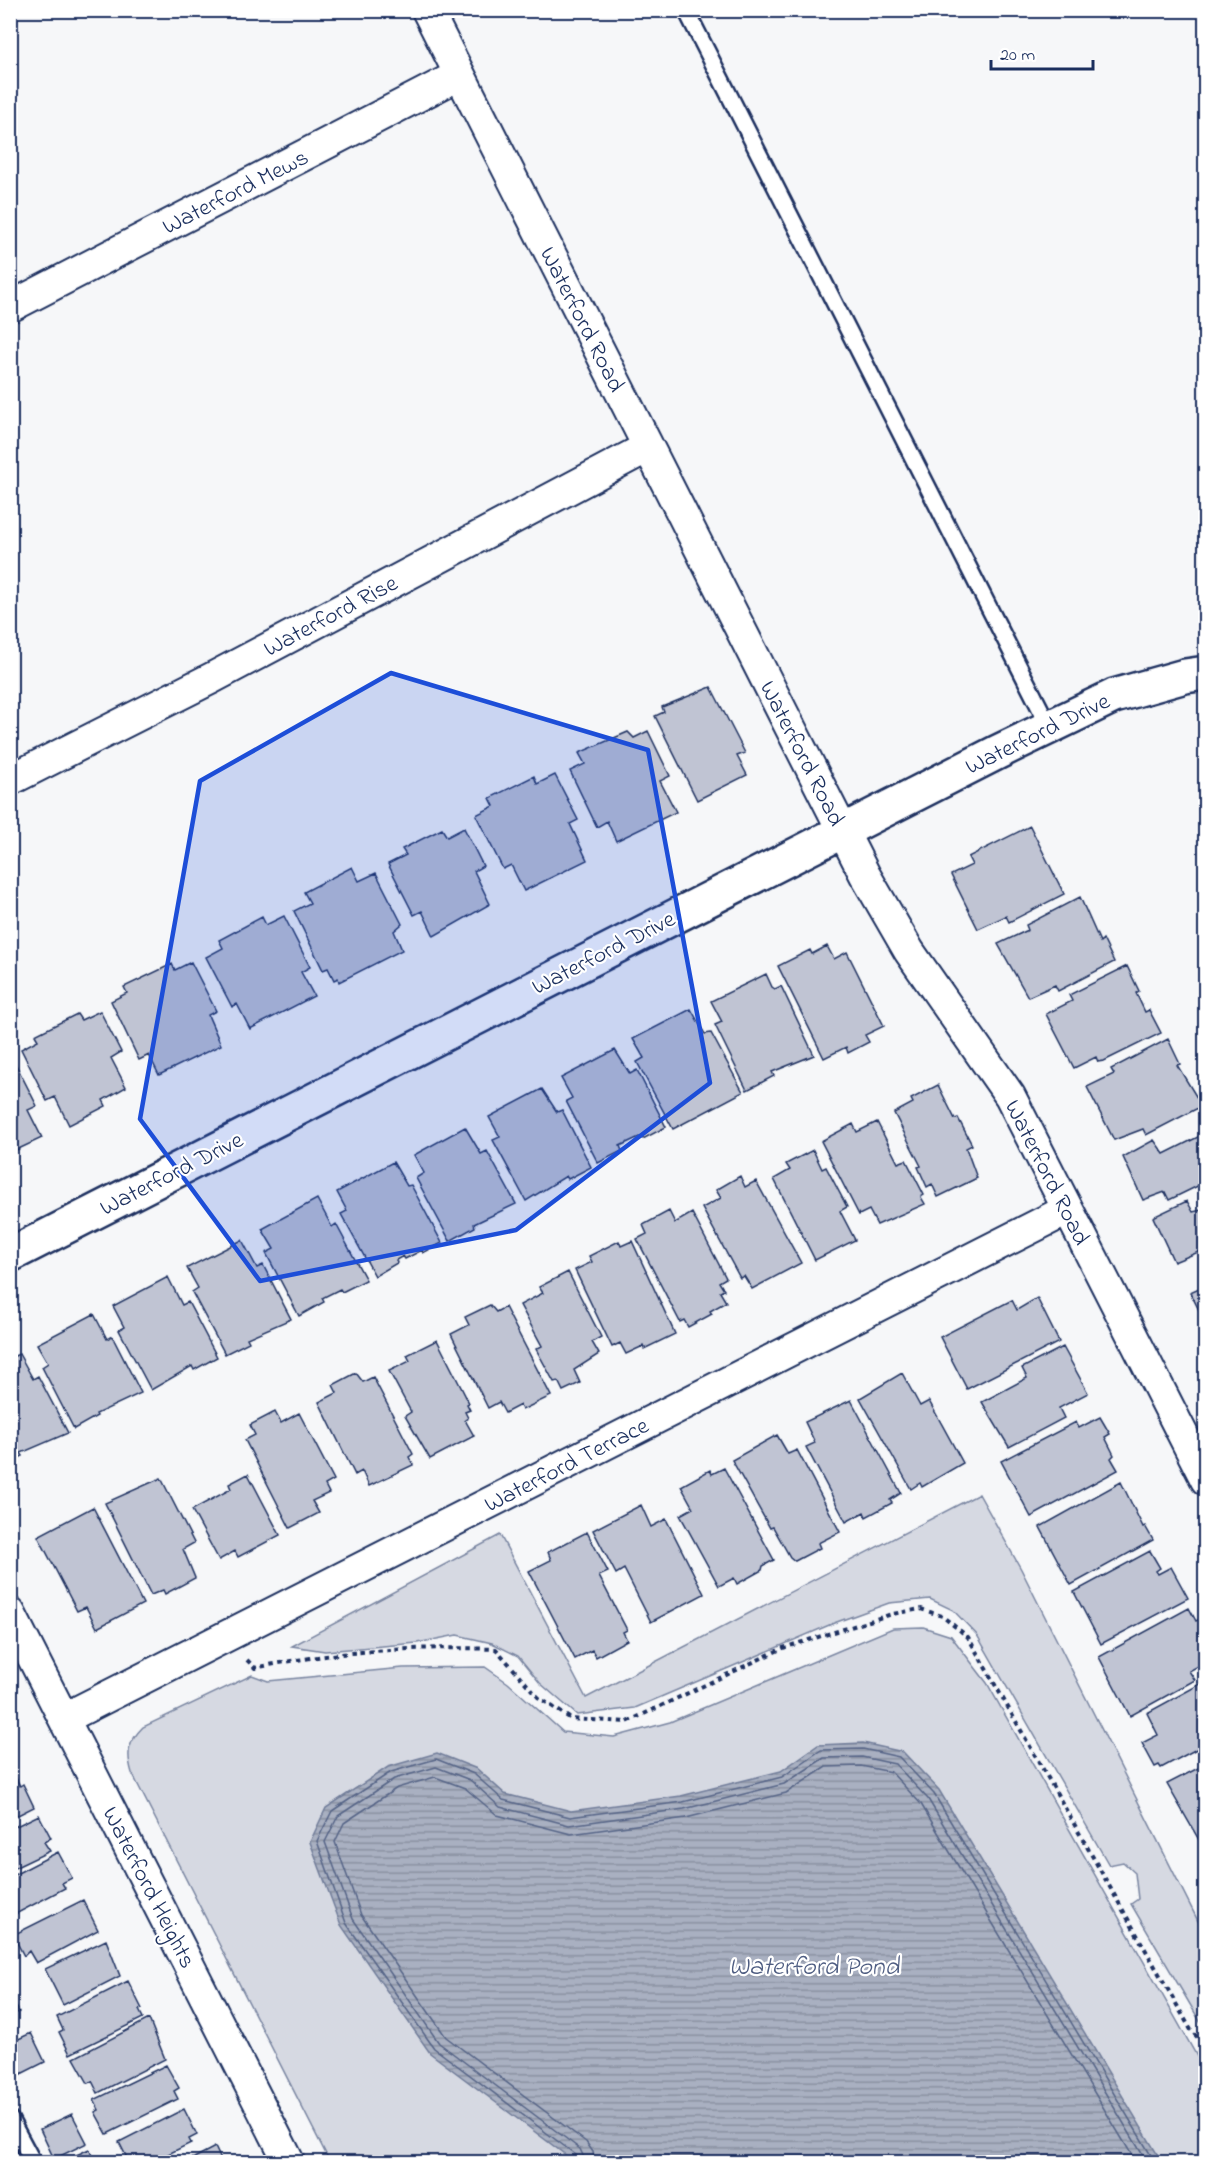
<svg xmlns="http://www.w3.org/2000/svg" width="1216" height="2173" font-family="'Indie Flower',sans-serif">
	<style>
		.green { fill: #d6d9e2; stroke: #7884a0; stroke-width: 1.5 }
		.water { fill: url(#water-rules); stroke: #707c99; stroke-width: 1.5 }
		.lines { fill: none; stroke-linecap: round; stroke-linejoin: round }
		.shore { stroke: #546386; stroke-width: 1.5 }
		.building { fill: #c0c4d3; stroke: #1b2f5e; stroke-width: 1.5 }
		.lane-casing { stroke: #1b2f5e; stroke-width: 20 }
		.street-casing { stroke: #1b2f5e; stroke-width: 34 }
		.secondary-casing { stroke: #1b2f5e; stroke-width: 38 }
		.path { stroke: #1b2f5e; stroke-width: 4; stroke-dasharray: 4.5 4.5; stroke-linecap: butt }
		.lane { stroke: #fff; stroke-width: 15 }
		.street { stroke: #fff; stroke-width: 30 }
		.secondary { stroke: #fff; stroke-width: 33 }
		.marked { fill: #1d4ed8; fill-opacity: 0.2; stroke: #1d4ed8; stroke-width: 4.5; stroke-linejoin: round }
		.labels { text-anchor: middle; stroke-width: 4.5; stroke-linejoin: round; paint-order: stroke }
		.street-label { font-size: 24px; fill: #1b2f5e; stroke: #fff }
		.water-label { font-size: 26px; font-style: italic; fill: #4d5c81; stroke: #fff }
	</style>
	<defs>
		<pattern id="water-rules" width="6" height="5" patternUnits="userSpaceOnUse" patternTransform="scale(1.5)"><rect width="6" height="5" fill="#a9b0c1"/><path d="M0 2.5h6" fill="none" stroke="#8990a0"/></pattern>
	</defs>
	<rect width="100%" height="100%" fill="#f6f7f9"/>
	<filter id="ink" filterUnits="userSpaceOnUse"><feTurbulence type="fractalNoise" baseFrequency=".0167" numOctaves="2"/><feDisplacementMap in="SourceGraphic" scale="12" xChannelSelector="R" yChannelSelector="G"/><feConvolveMatrix kernelMatrix="1 2 1 2 8 2 1 2 1" color-interpolation-filters="sRGB"/></filter>
	<g filter="url(#ink)">
		<path class="green" d="M979 1494 1021 1569 1205 1935V2030L1131 1904 1138 1899 1135 1873 1123 1862 1109 1865 977 1635 953 1610 930 1599 889 1603 834 1623 635 1708 577 1715 540 1683 518 1656 492 1643 457 1635 417 1643 325 1651 292 1646 500 1535 586 1698Z
			M923 1627 951 1636 987 1683 1199 2060 1205 2066V2162H330L132 1773C126 1753 128 1742 143 1727L252 1675 268 1681 403 1668 485 1667 508 1683 563 1732 614 1737 670 1722 893 1628Z"/>
		<path class="water" d="M863 1743 903 1752 939 1790 1162 2162H575L430 2053 341 1925 310 1842 326 1808 388 1767 437 1753 477 1769 505 1794 571 1811 681 1796 781 1771 818 1745Z"/>
		<g class="lines">
			<path class="shore" d="M578 2162 576 2155 434 2048 346 1923 317 1841 332 1811 391 1772 436 1759 474 1774 503 1800 570 1817 683 1802 782 1777 821 1750 863 1749 899 1757 934 1794 1155 2162
				M586 2162 580 2149 439 2043 353 1919 325 1842 338 1816 394 1779 436 1767 470 1780 500 1807 569 1825 684 1809 784 1784 824 1758 862 1757 895 1764 928 1799 1147 2162
				M595 2162 593 2152 586 2142 446 2037 361 1915 335 1842 344 1823 397 1788 435 1777 465 1788 497 1815 571 1834 686 1818 786 1793 826 1767 861 1766 891 1772 921 1804 1136 2162"/>
		</g>
		<path class="building" d="M711 687 745 753 737 756 747 775 697 800 655 716 664 712 662 707Z
			M648 731 670 776 660 781 676 812 616 841 607 821 597 827 570 771 585 764 579 753 628 732 634 738Z
			M555 775 578 820 570 824 587 860 524 891 511 865 503 869 476 815 494 806 490 798 534 776 537 784Z
			M1030 826 1064 894 1009 922 1006 916 978 929 951 875 972 865 968 857Z
			M464 828 483 866 474 871 490 904 434 936 422 911 414 915 388 864 406 855 402 849 442 829 447 837Z
			M352 867 359 881 376 873 402 924 394 931 402 950 339 982 338 978 334 980 328 968 323 970 294 911 310 903 304 892Z
			M1080 897 1100 942 1103 939 1114 962 1058 991 1055 985 1028 997 998 944 1028 930 1026 925Z
			M284 916 310 967 301 972 314 996 250 1029 237 1004 232 1007 206 957 223 948 219 940 262 917 266 925Z
			M827 946 834 959 847 952 884 1026 865 1035 869 1042 848 1053 846 1047 824 1058 778 966 810 950 812 954Z
			M191 962 216 1011 208 1015 221 1045 159 1075 149 1055 139 1060 111 1001 127 993 124 987 172 964 175 970Z
			M1127 966 1139 991 1136 993 1145 1012 1149 1010 1161 1033 1104 1061 1098 1062 1096 1057 1074 1068 1046 1014 1072 1001 1069 995Z
			M766 974 772 987 775 989 781 986 814 1055 772 1072 774 1076 747 1090 715 1025 722 1022 711 1001Z
			M691 1009 705 1034 711 1033 743 1092 673 1129 637 1062 644 1058 633 1039Z
			M100 1011 121 1052 111 1058 126 1087 103 1100 106 1106 69 1125 55 1097 47 1101 21 1049 38 1040 35 1035 77 1014 81 1020Z
			M1168 1039 1180 1064 1177 1065 1202 1106 1146 1135 1143 1129 1114 1140 1087 1087 1114 1074 1111 1069Z
			M615 1050 630 1074 637 1070 666 1127 643 1139 639 1137 620 1146 622 1151 598 1163 566 1101 572 1098 561 1078Z
			M10 1053 37 1106 28 1110 42 1138 10 1153Z
			M938 1085 955 1119 958 1118 972 1145 966 1148 977 1178 938 1197 932 1184 927 1187 918 1167 921 1166 894 1113 913 1103 911 1099Z
			M542 1089 557 1112 562 1110 591 1167 568 1179 566 1176 526 1201 493 1140 500 1137 489 1117Z
			M877 1122 898 1163 906 1160 924 1195 921 1197 925 1204 877 1225 869 1210 859 1215 821 1141 853 1124 857 1132Z
			M465 1127 481 1154 487 1151 516 1204 474 1224 475 1227 450 1241 416 1178 424 1173 414 1155Z
			M1206 1133V1182L1169 1200 1165 1192 1143 1200 1123 1157 1154 1140 1164 1154Z
			M813 1150 822 1169 826 1167 847 1207 840 1211 855 1240 815 1260 774 1179 790 1170 786 1164Z
			M393 1162 407 1186 411 1185 442 1243 423 1253 422 1250 405 1259 403 1256 396 1260 397 1263 375 1276 341 1214 347 1211 337 1192Z
			M740 1176 745 1187 756 1181 801 1263 752 1289 744 1276 740 1278 702 1208 721 1198 716 1190Z
			M317 1199 332 1227 336 1224 366 1280 342 1292 340 1289 322 1298 324 1302 299 1316 266 1253 274 1249 262 1229Z
			M1187 1201 1193 1212 1206 1209V1249L1174 1262 1153 1217Z
			M669 1211 675 1223 692 1213 726 1278 719 1282 724 1290 720 1292 726 1302 710 1311 712 1314 688 1327 684 1320 680 1322 637 1239 647 1234 643 1225Z
			M242 1240 257 1268 263 1265 291 1319 247 1338 249 1342 225 1354 192 1292 198 1288 187 1268Z
			M619 1241 621 1246 632 1241 675 1334 644 1349 643 1346 626 1354 620 1343 612 1347 575 1270 592 1262 589 1256Z
			M568 1272 601 1337 592 1342 599 1354 574 1370 580 1383 563 1391 558 1381 554 1382 536 1349 542 1346 520 1305 543 1293 539 1287Z
			M168 1277 182 1305 188 1302 217 1357 194 1370 192 1366 151 1390 119 1330 124 1327 113 1306Z
			M1206 1285V1322H1205L1190 1292Z
			M1037 1298 1059 1342 967 1389 940 1337 1012 1300 1017 1310Z
			M490 1305 496 1312 505 1307 551 1396 522 1410 520 1405 505 1413 499 1402 488 1408 451 1334 469 1325 465 1317Z
			M94 1314 107 1339 112 1336 141 1393 96 1414 97 1416 74 1429 42 1367 48 1363 37 1344Z
			M437 1340 469 1403 467 1404 470 1410 465 1412 468 1418 465 1420 474 1436 430 1459 405 1416 411 1412 389 1371 410 1361 407 1355Z
			M1063 1347 1088 1393 1059 1408 1064 1418 1009 1447 982 1402 1027 1378 1022 1368Z
			M19 1354 33 1379 38 1376 68 1433 21 1453 23 1456 10 1462V1358Z
			M356 1373 363 1382 373 1377 413 1454 409 1457 413 1465 369 1486 362 1471 355 1475 319 1402 337 1393 333 1385Z
			M902 1373 920 1406 929 1401 963 1463 922 1487 920 1483 911 1489 860 1398Z
			M851 1400 901 1493 890 1500 892 1503 866 1517 864 1512 846 1522 806 1447 815 1443 805 1422Z
			M275 1412 281 1423 299 1413 334 1480 325 1485 329 1493 312 1501 319 1513 290 1528 245 1440 255 1435 250 1425Z
			M1100 1417 1110 1434 1105 1437 1114 1455 1111 1458 1118 1470 1031 1517 1001 1461 1076 1422 1079 1428Z
			M777 1435 788 1454 797 1450 840 1532 818 1543 820 1548 795 1561 790 1557 773 1527 770 1528 732 1460Z
			M724 1468 774 1560 763 1566 762 1570 737 1584 734 1578 719 1586 680 1515 693 1508 681 1486 710 1470 712 1474Z
			M248 1474 280 1535 238 1557 235 1551 219 1560 192 1510 231 1489 229 1484Z
			M161 1478 194 1543 183 1549 195 1578 165 1594 163 1590 151 1595 105 1503Z
			M1121 1482 1143 1527 1145 1526 1153 1540 1071 1585 1040 1527Z
			M641 1505 651 1527 666 1519 704 1594 651 1622 624 1569 616 1574 593 1530Z
			M93 1507 143 1604 97 1628 86 1607 77 1611 38 1536Z
			M587 1532 608 1572 599 1576 627 1630 623 1632 627 1640 596 1657 592 1650 575 1659 529 1571 551 1560 548 1552Z
			M1150 1551 1160 1568 1156 1571 1158 1574 1171 1567 1188 1598 1101 1644 1074 1592Z
			M1189 1608 1196 1621 1200 1619 1206 1629V1662L1189 1671 1195 1680 1130 1716 1099 1657Z
			M1202 1683 1206 1690V1744L1161 1768 1159 1765 1155 1767 1142 1743 1158 1735 1147 1713Z
			M1206 1764V1843L1202 1845 1167 1784Z
			M14 1774 20 1786 23 1784 34 1807 10 1819V1776Z
			M39 1815 51 1838 44 1842 50 1851 10 1870V1829Z
			M58 1852 72 1878 62 1883 65 1888 10 1917V1877Z
			M83 1900 98 1930 36 1963 29 1951 24 1956 13 1935Z
			M106 1940 120 1976 63 2005 45 1969Z
			M128 1981 142 2009 139 2010 143 2018 70 2054 59 2032 63 2030 57 2017Z
			M10 1995 19 2012 10 2016Z
			M149 2019 165 2059 98 2093 92 2081 88 2083 74 2058Z
			M31 2033 45 2062 13 2078 10 2043Z
			M166 2065 179 2088 174 2091 178 2099 107 2134 95 2112 99 2110 94 2100Z
			M184 2109 197 2135 189 2139 191 2143 152 2162H129L119 2142Z
			M72 2114 87 2143 54 2159 40 2129Z
			M215 2147 222 2162H184L194 2158Z
			M89 2149 95 2162H62Z"/>
		<g class="lines">
			<g class="lane-casing">
				<path id="lane" d="M686 10 1050 728
					M10 2119 33 2162"/>
			</g>
			<g class="street-casing">
				<path id="street" d="M427 10 865 875 909 951 1010 1096 1206 1480
					M10 307 459 75
					M10 780 212 678 648 447
					M10 1613 289 2162
					M65 1718 1067 1210"/>
			</g>
			<g class="secondary-casing">
				<path id="secondary" d="M10 1255 998 752 1114 696 1185 676 1206 673"/>
			</g>
			<path class="path" d="M247 1660 255 1668C333 1651 416 1646 496 1649L538 1697 571 1719 627 1722 783 1648 892 1614 921 1609 942 1616 968 1637 1191 2030 1206 2047"/>
			<use href="#lane" class="lane"/>
			<use href="#street" class="street"/>
			<use href="#secondary" class="secondary"/>
		</g>
	</g>
	<path class="marked" d="M391 673 648 750 710 1083 516 1230 260 1281 140 1119 200 781Z"/>
	<g class="labels">
		<g class="street-label">
			<text transform="translate(235 191) rotate(-27)" y="8">Waterford Mews</text>
			<text transform="translate(583 319) rotate(63)" y="8">Waterford Road</text>
			<text transform="translate(330 615) rotate(-28)" y="8">Waterford Rise</text>
			<text transform="translate(1037 733) rotate(-26)" y="8">Waterford Drive</text>
			<text transform="translate(803 753) rotate(63)" y="8">Waterford Road</text>
			<text transform="translate(603 952) rotate(-27)" y="8">Waterford Drive</text>
			<text transform="translate(1048 1172) rotate(63)" y="8">Waterford Road</text>
			<text transform="translate(171 1173) rotate(-27)" y="8">Waterford Drive</text>
			<text transform="translate(566 1464) rotate(-27)" y="8">Waterford Terrace</text>
			<text transform="translate(150 1887) rotate(63)" y="8">Waterford Heights</text>
		</g>
		<g class="water-label">
			<text x="814" y="1974">Waterford Pond</text>
		</g>
	</g>
	<rect width="1216" height="2173" fill="none" stroke="#fff" stroke-width="36"/>
	<rect x="18" y="18" width="1180" height="2137" fill="none" stroke="#1b2f5e" stroke-width="2" filter="url(#ink)"/>
	<path d="M991 60v9h102v-9" fill="none" stroke="#1b2f5e" stroke-width="3"/>
	<text x="1000" y="60" font-size="18" fill="#1b2f5e" stroke="#ffffff" stroke-width="4.5" paint-order="stroke">20 m</text>
</svg>
